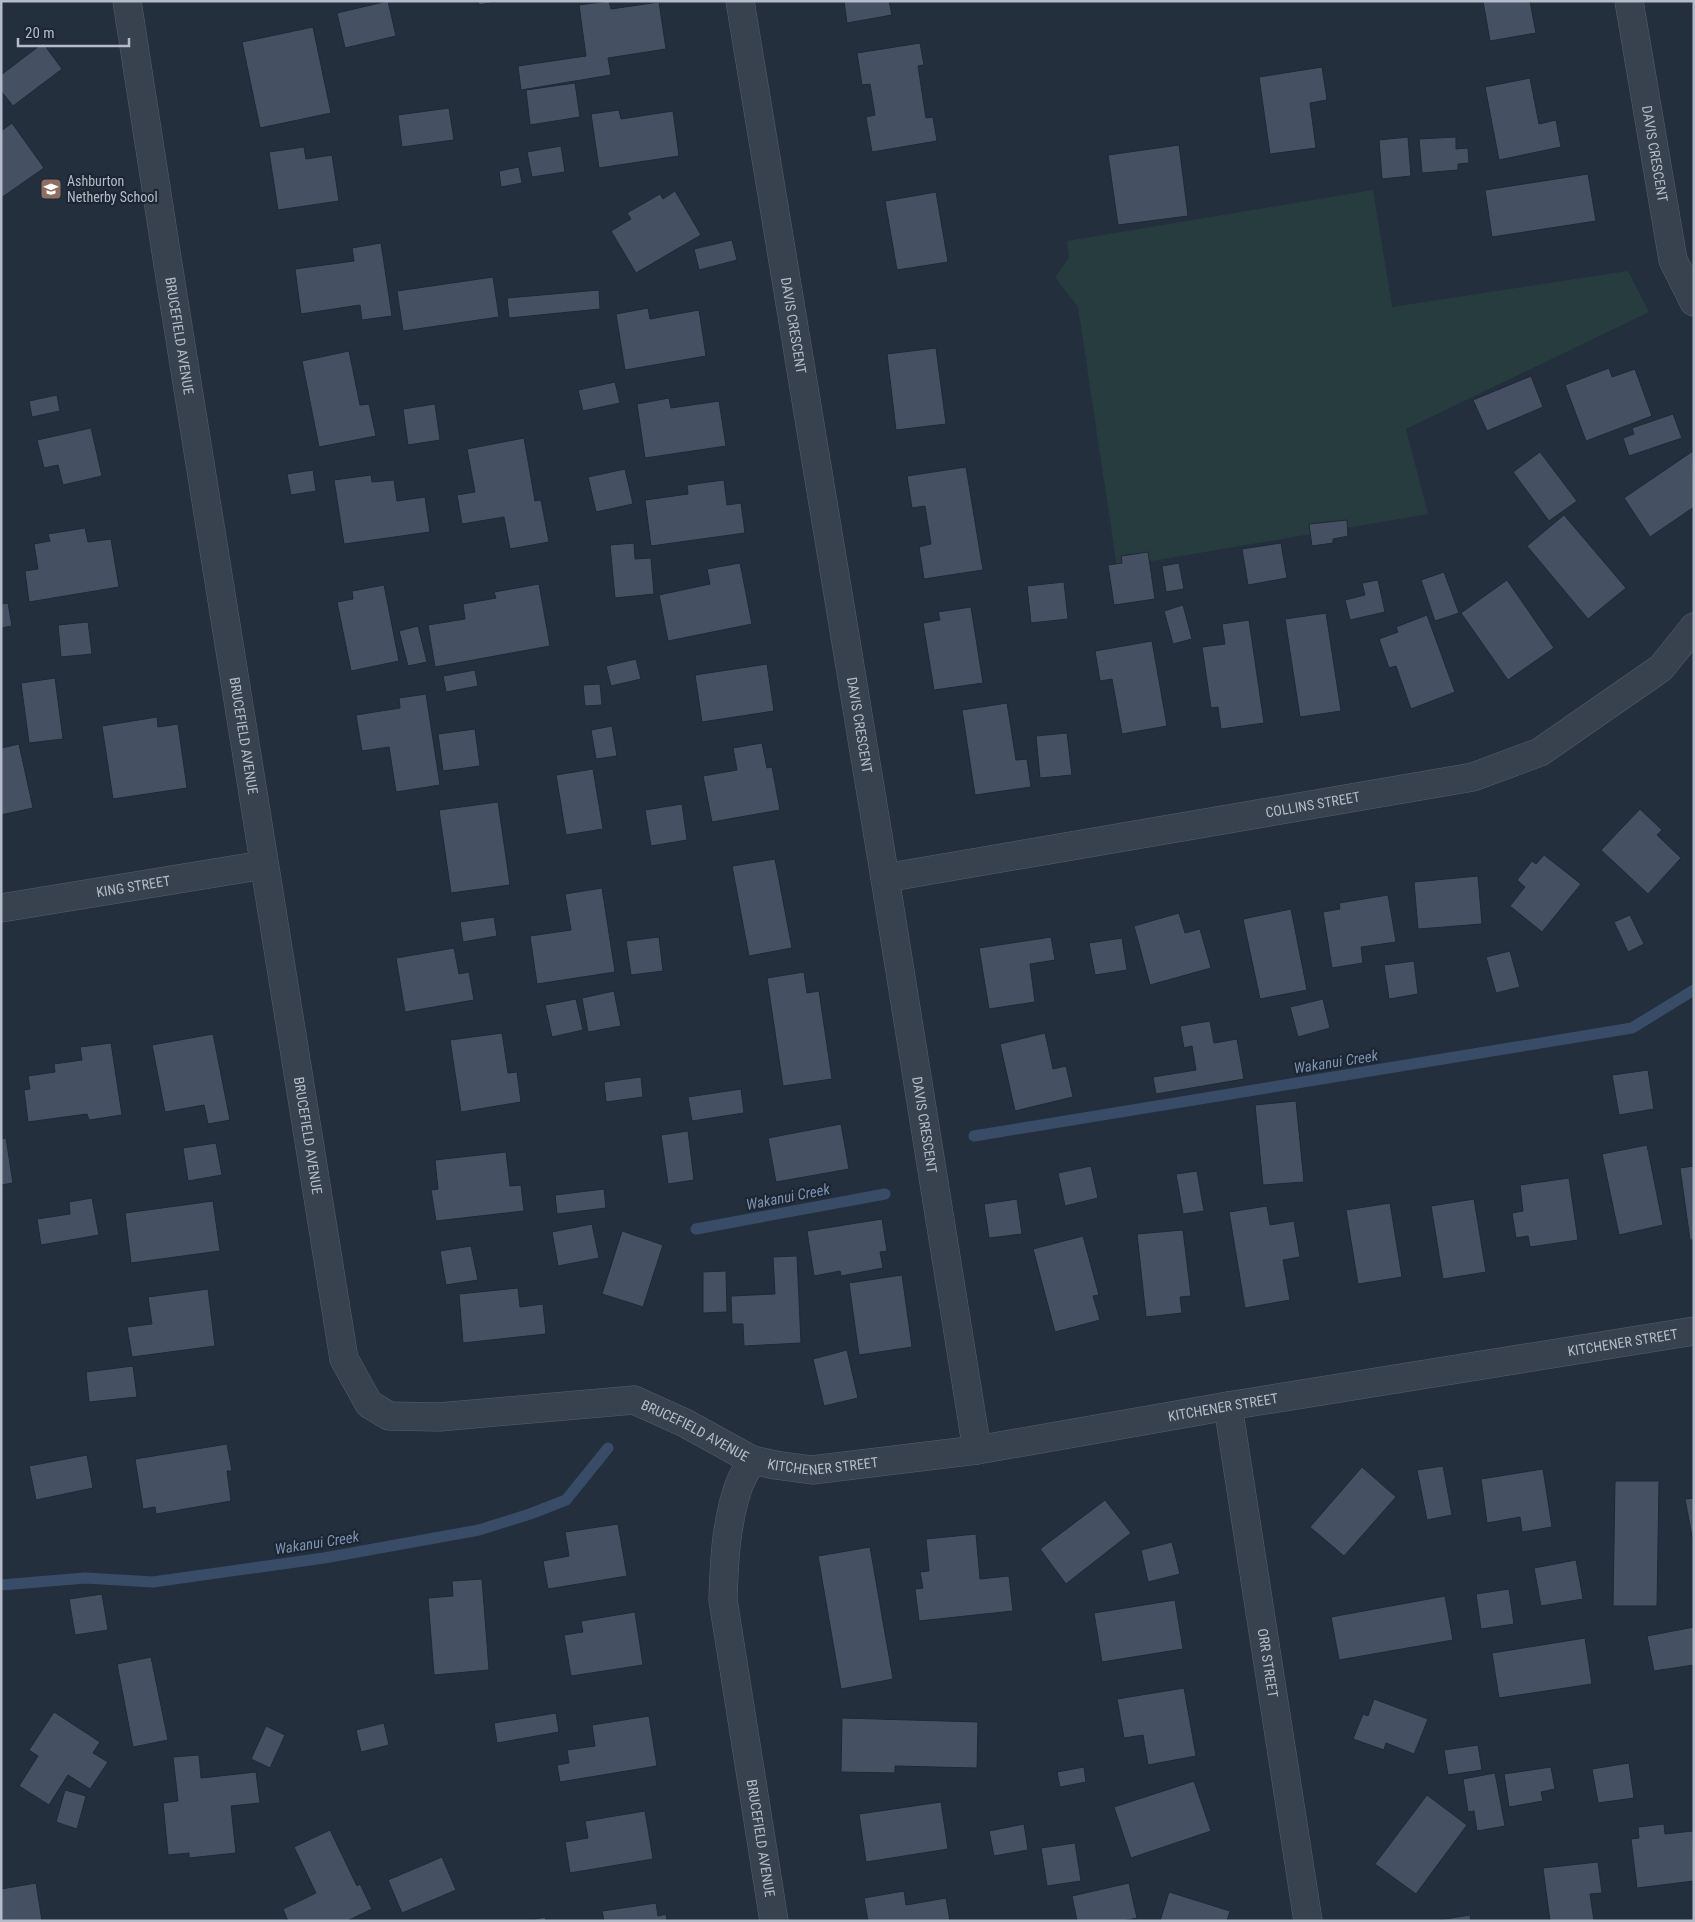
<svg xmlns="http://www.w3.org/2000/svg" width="1695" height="1922" font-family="'Roboto Condensed',sans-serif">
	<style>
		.green { fill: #263c3f }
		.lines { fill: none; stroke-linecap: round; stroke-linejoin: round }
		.stream { stroke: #394c67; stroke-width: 11 }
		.building { fill: #455162; stroke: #1f2835 }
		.street-casing { stroke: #565f6c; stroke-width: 29 }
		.street { stroke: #38414e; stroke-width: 28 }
		.labels { text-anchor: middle; stroke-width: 4.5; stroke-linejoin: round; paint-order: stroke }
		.street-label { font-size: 14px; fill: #b4bcc9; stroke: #1d2633 }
		.poi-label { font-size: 14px; fill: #b4bcc9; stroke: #1d2633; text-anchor: start }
		.water-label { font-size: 15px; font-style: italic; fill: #7c92b1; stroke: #1d2633 }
	</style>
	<rect width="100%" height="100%" fill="#242f3e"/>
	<path class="green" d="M1373 190 1392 307 1628 271 1649 312 1406 429 1428 514 1117 567 1078 307 1055 277 1069 258 1067 241Z"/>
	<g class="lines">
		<path class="stream" d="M974 1136 1632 1028 1694 990
			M696 1229 885 1194
			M1 1585 85 1578 153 1582 324 1558 479 1530 530 1514 566 1500 608 1448"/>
	</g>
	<path class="building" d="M388 1 396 36 345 48 337 13Z
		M478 1H500L479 5Z
		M609 1 611 9 659 2 666 49 608 58 611 75 521 90 518 66 586 56 579 5Z
		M844 1H889L892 15 847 23Z
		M1483 1H1530L1536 33 1490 41Z
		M313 27 331 113 260 128 242 42Z
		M43 43 62 69 13 106 1 91V75Z
		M920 43 924 65 918 66 926 118 933 117 937 141 872 152 866 117 875 115 870 84 862 85 857 53Z
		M1322 67 1327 100 1310 103 1316 148 1270 154 1259 77Z
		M1530 78 1539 124 1556 120 1561 147 1499 160 1485 87Z
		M575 83 580 117 530 125 526 90Z
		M449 108 454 140 402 147 398 115Z
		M619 110 621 119 673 111 679 156 599 168 591 114Z
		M12 123 44 168 1 198V131Z
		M1408 137 1411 176 1382 179 1379 140Z
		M1456 137V149L1468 148 1469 163 1458 164V170L1422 173 1419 139Z
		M1179 145 1188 216 1118 225 1108 155Z
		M561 146 565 172 532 177 527 152Z
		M304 147 306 159 332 155 339 201 278 210 269 152Z
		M519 167 522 183 501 187 499 171Z
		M1588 174 1596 221 1492 237 1485 190Z
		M675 191 701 235 636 273 611 231 631 219 627 213 660 194 663 199Z
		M936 192 948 262 897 270 885 201Z
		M732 240 737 260 699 270 694 249Z
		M381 243 392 316 362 320 360 305 301 314 295 269 354 261 352 248Z
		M493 277 499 317 403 331 397 291Z
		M599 290 600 309 509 318 507 298Z
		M648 308 650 319 699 310 706 356 625 370 616 314Z
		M936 348 946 424 896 430 887 354Z
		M349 351 360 405 369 404 376 436 319 447 302 361Z
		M1609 368 1612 377 1635 369 1652 416 1586 441 1565 385Z
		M1531 376 1543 407 1487 431 1473 400Z
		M615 382 620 403 583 411 578 390Z
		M57 395 60 411 32 417 29 401Z
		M669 398 671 408 719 401 726 446 645 458 637 404Z
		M435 404 440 440 408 445 403 409Z
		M1673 414 1682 438 1629 456 1623 438 1634 434 1632 428Z
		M91 428 102 476 63 485 58 465 44 468 37 440Z
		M524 438 535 501 541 500 549 542 510 549 504 517 462 524 457 495 475 492 467 449Z
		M1693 451 1694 507 1650 537 1624 498Z
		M1540 452 1577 501 1549 521 1513 472Z
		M966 467 983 570 924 579 919 547 931 544 925 506 912 508 907 476Z
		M625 469 633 504 596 512 588 477Z
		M313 470 316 491 291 495 287 474Z
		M371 475 372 482 394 480 397 501 425 497 430 532 344 544 334 480Z
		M724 480 727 505 741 503 745 533 651 546 645 500 688 494 687 485Z
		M1564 515 1626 588 1588 619 1527 546Z
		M1347 520 1348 536 1333 539V543L1312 546 1309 524Z
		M85 528 88 542 111 539 119 587 29 602 25 571 38 569 34 544 50 541 48 534Z
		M634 543 635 559 651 558 654 594 615 598 610 545Z
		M1281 543 1287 578 1248 585 1242 549Z
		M1148 552 1155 599 1114 605 1108 565 1122 563 1121 556Z
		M740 563 752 624 668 641 659 595 710 584 707 569Z
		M1179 563 1184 589 1166 592 1162 566Z
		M1444 572 1459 613 1435 621 1421 580Z
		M1378 580 1385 612 1350 620 1345 600 1365 595 1362 583Z
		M1507 580 1554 648 1508 680 1461 613Z
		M1064 582 1068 619 1031 623 1027 586Z
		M539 584 550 646 435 667 428 625 465 619 463 604 496 598 494 592Z
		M384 585 399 661 351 671 337 602 353 599 352 591Z
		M8 603 12 626 1 628V604Z
		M1183 605 1192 639 1173 644 1164 611Z
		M971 607 983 683 934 690 923 623 940 620 938 612Z
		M1326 613 1341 711 1300 717 1285 619Z
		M1427 615 1455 692 1411 709 1396 666 1389 668 1379 639 1398 632 1396 627Z
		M1249 620 1264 723 1221 729 1218 707 1211 708 1202 647 1225 644 1222 624Z
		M88 622 92 654 61 657 58 625Z
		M418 626 427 662 408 666 399 631Z
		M1152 641 1167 726 1122 734 1112 679 1100 681 1095 651Z
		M636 659 641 679 611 686 606 666Z
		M767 664 774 711 702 722 695 675Z
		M475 670 478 686 446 692 443 676Z
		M55 678 63 739 29 743 21 683Z
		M600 684 602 705 585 706 583 685Z
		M426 694 440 785 396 792 389 747 362 751 356 715 400 708 399 698Z
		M1007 703 1016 760 1027 759 1031 787 975 795 962 710Z
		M157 717 158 727 178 724 187 788 113 799 102 726Z
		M612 726 617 756 596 759 591 730Z
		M475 729 480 766 443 771 438 734Z
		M1067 733 1072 775 1040 778 1036 736Z
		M762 743 767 768 772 767 780 810 712 822 703 776 737 770 733 748Z
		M19 744 33 808 1 815V748Z
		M593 769 603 829 566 835 556 775Z
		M498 802 510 885 451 893 439 810Z
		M682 804 687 840 651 846 645 810Z
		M1640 809 1662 830 1657 835 1681 858 1648 894 1601 850Z
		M1544 855 1581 884 1542 932 1510 906 1525 887 1517 880 1532 861 1536 864Z
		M775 859 792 948 749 956 732 866Z
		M1478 876 1482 924 1418 929 1414 882Z
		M602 888 615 972 537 984 530 936 571 930 565 894Z
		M1388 895 1396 942 1361 947 1363 963 1332 968 1323 912 1340 909 1339 903Z
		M1291 909 1307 990 1260 999 1243 919Z
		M1179 913 1185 933 1200 929 1211 968 1150 985 1134 926Z
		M1630 915 1644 944 1628 952 1614 922Z
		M494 917 497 936 463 942 460 922Z
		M659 937 663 971 631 975 626 941Z
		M1051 937 1055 960 1030 964 1035 1002 989 1009 979 948Z
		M1122 938 1127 970 1095 975 1089 943Z
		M454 948 459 974 469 972 474 1000 405 1012 396 958Z
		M1510 951 1520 987 1496 993 1486 957Z
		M1414 961 1418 994 1389 999 1384 965Z
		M804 972 807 993 819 991 832 1079 783 1086 767 978Z
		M614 991 621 1026 588 1032 582 998Z
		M576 999 583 1030 552 1037 545 1005Z
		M1323 999 1330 1028 1298 1037 1290 1007Z
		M1210 1021 1214 1043 1237 1039 1244 1079 1156 1094 1153 1077 1196 1070 1192 1046 1184 1048 1180 1026Z
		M502 1033 508 1073 517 1072 521 1102 461 1112 450 1040Z
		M1045 1033 1053 1069 1066 1066 1073 1097 1015 1111 1000 1044Z
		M213 1034 230 1120 208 1124 204 1105 165 1112 152 1045Z
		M111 1043 122 1115 89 1120 87 1114 28 1122 24 1090 30 1089 28 1076 55 1072 54 1064 82 1060 80 1047Z
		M1648 1070 1654 1109 1619 1115 1612 1075Z
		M641 1077 643 1097 606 1102 604 1082Z
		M741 1089 744 1113 692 1121 688 1097Z
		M1296 1101 1304 1182 1263 1185 1255 1105Z
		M841 1124 849 1169 776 1182 768 1138Z
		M688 1131 694 1180 668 1184 661 1135Z
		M6 1138 13 1183 1 1185V1139Z
		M216 1143 222 1175 188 1181 183 1148Z
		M1647 1145 1663 1225 1619 1235 1602 1154Z
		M506 1152 510 1186 521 1185 524 1211 436 1221 431 1190 438 1189 435 1160Z
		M1091 1166 1098 1198 1065 1206 1058 1173Z
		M1694 1166V1240H1690L1680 1168Z
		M1197 1171 1204 1211 1183 1214 1176 1174Z
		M1569 1178 1578 1240 1530 1247 1528 1236 1516 1238 1512 1213 1523 1211 1520 1185Z
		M604 1189 606 1208 557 1214 555 1195Z
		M92 1198 99 1235 41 1245 37 1219 70 1214 69 1202Z
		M1017 1199 1022 1234 989 1238 984 1204Z
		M1474 1199 1486 1272 1443 1279 1431 1206Z
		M213 1201 220 1251 131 1263 125 1213Z
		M1390 1203 1402 1277 1358 1284 1346 1210Z
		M1267 1206 1270 1225 1294 1221 1300 1257 1283 1260 1290 1300 1245 1308 1229 1212Z
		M882 1219 887 1251 880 1252 883 1268 841 1276 840 1271 814 1276 807 1231Z
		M592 1224 599 1258 558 1266 552 1232Z
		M1183 1230 1191 1296 1180 1297 1182 1313 1146 1317 1137 1234Z
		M622 1231 663 1245 643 1307 602 1294Z
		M1083 1236 1099 1295 1093 1296 1100 1320 1055 1332 1033 1249Z
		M471 1246 478 1280 446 1285 440 1251Z
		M797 1256 801 1343 744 1346 743 1324H732L731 1296 775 1294 773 1257Z
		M726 1271 727 1312 703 1313V1272Z
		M902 1275 912 1347 859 1355 849 1283Z
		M518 1288 520 1307 543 1304 546 1334 463 1343 459 1294Z
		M208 1289 215 1346 132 1357 127 1327 152 1324 148 1297Z
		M847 1350 858 1398 824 1406 813 1359Z
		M133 1366 137 1397 89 1402 86 1372Z
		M227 1444 232 1471H227L231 1501 156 1514 155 1507 143 1509 135 1459Z
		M87 1455 93 1488 36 1500 29 1466Z
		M1443 1466 1452 1515 1427 1520 1417 1470Z
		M1362 1467 1396 1497 1344 1556 1310 1527Z
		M1543 1469 1552 1527 1522 1532 1520 1517 1487 1523 1481 1479Z
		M1615 1481H1659L1657 1606H1613Z
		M1694 1498V1547L1685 1499Z
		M1105 1500 1131 1533 1066 1584 1040 1549Z
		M618 1524 627 1576 548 1589 543 1561 569 1556 565 1532Z
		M976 1534 980 1579 1009 1576 1013 1611 919 1621 915 1589 923 1588 920 1572 929 1571 926 1539Z
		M1172 1542 1180 1574 1148 1582 1141 1550Z
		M870 1547 893 1679 841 1689 818 1556Z
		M1576 1560 1583 1599 1541 1606 1534 1568Z
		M482 1579 489 1670 434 1675 428 1598 453 1596 452 1581Z
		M1509 1589 1514 1624 1481 1629 1476 1594Z
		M102 1594 108 1630 75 1635 69 1599Z
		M1445 1596 1453 1640 1339 1660 1331 1617Z
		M1175 1600 1183 1649 1102 1662 1094 1613Z
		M635 1612 643 1665 571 1676 564 1635 583 1632 581 1621Z
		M1694 1627V1665L1654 1671 1647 1636Z
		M1585 1638 1592 1684 1499 1698 1492 1653Z
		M151 1657 168 1740 133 1747 117 1664Z
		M1184 1688 1196 1756 1148 1765 1143 1735 1124 1738 1117 1699Z
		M1374 1699 1428 1719 1414 1754 1386 1743 1384 1750 1353 1739 1363 1714 1368 1716Z
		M54 1712 100 1742 93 1753 108 1762 90 1789 68 1775 49 1805 19 1786 38 1756 29 1750Z
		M556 1713 559 1732 497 1743 494 1723Z
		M649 1716 657 1766 560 1782 557 1765 569 1763 567 1750 595 1746 592 1725Z
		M842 1718 978 1722 977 1768 895 1766V1773L841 1772Z
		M384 1723 389 1745 361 1752 356 1730Z
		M266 1726 285 1735 270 1768 251 1759Z
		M1478 1745 1482 1770 1448 1775 1444 1750Z
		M199 1755 201 1778 256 1772 260 1803 231 1806 236 1853 189 1858V1853L168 1855 163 1803 178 1801 173 1757Z
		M1629 1763 1634 1798 1598 1803 1592 1769Z
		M1084 1767 1086 1782 1060 1787 1057 1772Z
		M1551 1767 1555 1789 1541 1792 1543 1801 1509 1807 1504 1774Z
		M1495 1773 1505 1826 1477 1831 1474 1811 1468 1812 1463 1779Z
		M1194 1781 1211 1831 1131 1858 1114 1807Z
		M65 1790 86 1796 77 1829 56 1822Z
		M1427 1795 1467 1825 1416 1894 1375 1864Z
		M941 1802 948 1849 866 1862 859 1814Z
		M645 1811 653 1859 570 1873 565 1842 588 1838 585 1821Z
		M1024 1824 1028 1850 994 1856 989 1831Z
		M1664 1824 1665 1834 1693 1831 1694 1881 1637 1888 1631 1839 1639 1838 1638 1827Z
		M330 1830 357 1886 360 1884 372 1909 347 1921H288L283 1909 316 1893 294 1847Z
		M1075 1843 1081 1881 1047 1886 1041 1848Z
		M442 1857 456 1890 402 1913 388 1880Z
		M1598 1862 1602 1893 1590 1894 1594 1921H1550L1543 1868Z
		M36 1883 42 1921H1V1889Z
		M1129 1883 1137 1918 1122 1921H1077L1072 1896Z
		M904 1891 906 1905 946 1898 950 1921H868L864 1898Z
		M1169 1892 1230 1911 1227 1921H1160Z
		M656 1903 658 1916 666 1914 667 1921H604L602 1911Z
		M1470 1915 1471 1921H1433Z
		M545 1917 546 1921H528Z"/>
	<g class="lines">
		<g class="street-casing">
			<g id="street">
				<path id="s1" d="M127 1 166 252 344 1359 369 1404 389 1416 439 1417 634 1400 685 1423 752 1460 775 1465 812 1470 977 1450 1228 1406 1694 1331"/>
				<path id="s2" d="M740 1 885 878 977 1450"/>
				<path id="s3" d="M1629 1 1673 260 1694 302"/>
				<path id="s4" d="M885 878 1473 777 1540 752 1661 668 1694 627"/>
				<path id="s5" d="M1 908 264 865"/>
				<path id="s6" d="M1228 1406 1308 1921"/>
				<path id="s7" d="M752 1460C747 1469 741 1479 738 1488 726 1524 724 1562 723 1600L774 1921"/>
			</g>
		</g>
		<use href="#street" class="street"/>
	</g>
	<defs>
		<g id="school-square" transform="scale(1.125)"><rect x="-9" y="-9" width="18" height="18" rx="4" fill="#8d6e63" stroke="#1d2633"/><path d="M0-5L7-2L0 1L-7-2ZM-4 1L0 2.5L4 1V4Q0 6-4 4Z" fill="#fff"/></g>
	</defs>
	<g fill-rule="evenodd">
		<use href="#school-square" x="51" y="189"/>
	</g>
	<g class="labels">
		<g class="street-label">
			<text dy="5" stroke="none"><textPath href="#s3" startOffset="155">DAVIS CRESCENT</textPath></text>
			<text dy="5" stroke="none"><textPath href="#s2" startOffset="329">DAVIS CRESCENT</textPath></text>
			<text dy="5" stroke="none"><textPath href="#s1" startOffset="339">BRUCEFIELD AVENUE</textPath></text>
			<text dy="5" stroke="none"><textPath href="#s2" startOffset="734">DAVIS CRESCENT</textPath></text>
			<text dy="5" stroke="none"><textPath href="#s1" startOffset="744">BRUCEFIELD AVENUE</textPath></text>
			<text dy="5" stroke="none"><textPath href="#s4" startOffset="434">COLLINS STREET</textPath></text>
			<text dy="5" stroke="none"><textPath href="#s5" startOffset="134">KING STREET</textPath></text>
			<text dy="5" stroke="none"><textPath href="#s2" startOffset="1139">DAVIS CRESCENT</textPath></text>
			<text dy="5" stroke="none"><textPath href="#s1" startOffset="1149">BRUCEFIELD AVENUE</textPath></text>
			<text dy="5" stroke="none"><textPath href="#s1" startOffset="2710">KITCHENER STREET</textPath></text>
			<text dy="5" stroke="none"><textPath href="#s1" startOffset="2305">KITCHENER STREET</textPath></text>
			<text dy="5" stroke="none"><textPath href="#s1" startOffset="1764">BRUCEFIELD AVENUE</textPath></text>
			<text dy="5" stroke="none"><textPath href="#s1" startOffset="1900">KITCHENER STREET</textPath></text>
			<text dy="5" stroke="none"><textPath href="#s6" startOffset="260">ORR STREET</textPath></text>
			<text dy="5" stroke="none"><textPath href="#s7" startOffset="386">BRUCEFIELD AVENUE</textPath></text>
		</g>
		<g class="poi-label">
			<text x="67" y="186">Ashburton<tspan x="67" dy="16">Netherby School</tspan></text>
		</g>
		<g class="water-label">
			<text transform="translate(1336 1062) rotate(-9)" y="5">Wakanui Creek</text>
			<text transform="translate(788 1197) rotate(-11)" y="5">Wakanui Creek</text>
			<text transform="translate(317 1543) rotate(-9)" y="5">Wakanui Creek</text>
		</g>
	</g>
	<rect width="1695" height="1922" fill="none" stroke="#b4bcc9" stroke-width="5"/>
	<path d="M18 38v8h111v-8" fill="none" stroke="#b4bcc9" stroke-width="2.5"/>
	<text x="25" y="38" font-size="15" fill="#b4bcc9" stroke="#1d2633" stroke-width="4" paint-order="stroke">20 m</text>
</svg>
